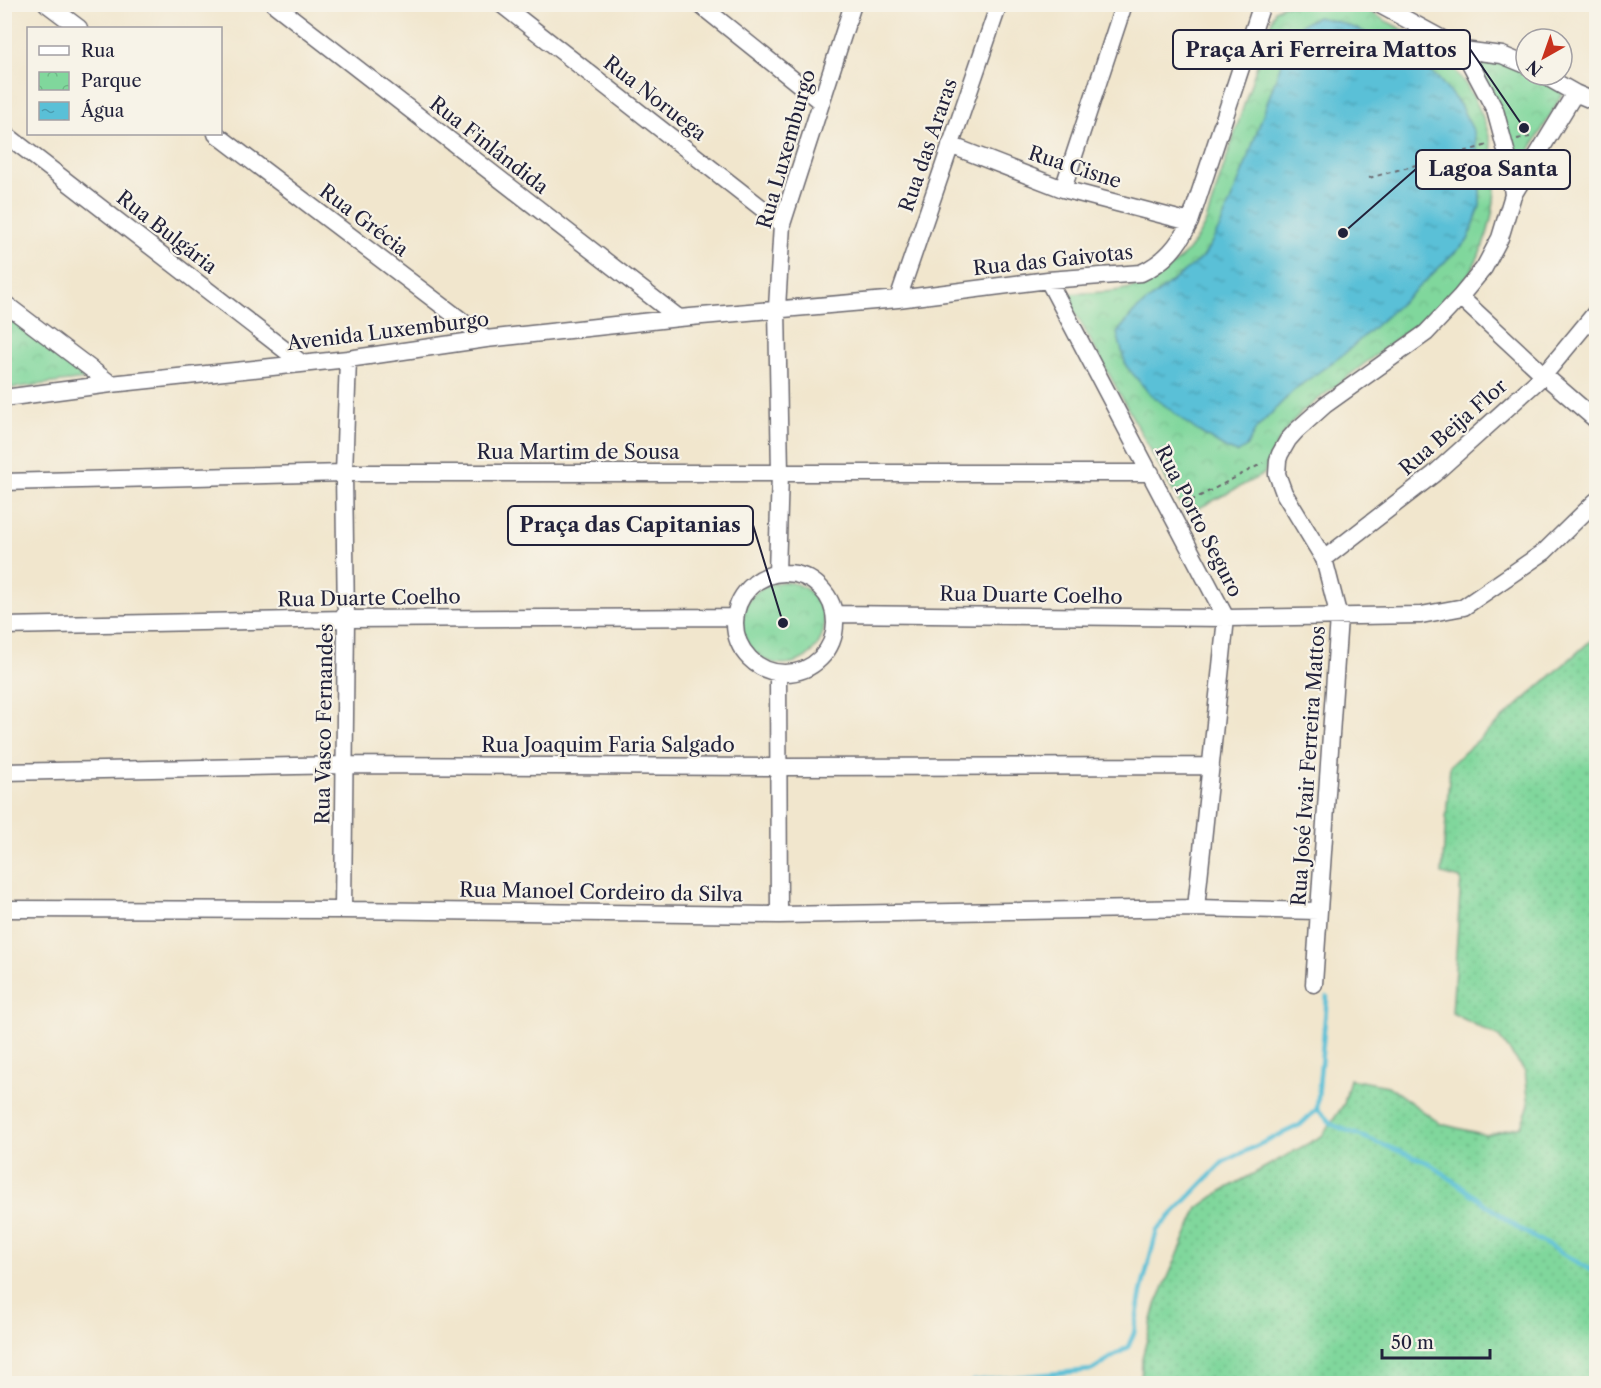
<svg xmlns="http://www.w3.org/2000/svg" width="1601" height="1388" font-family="'Libre Caslon Text',serif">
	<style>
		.grass { fill: url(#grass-dots); stroke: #517c6c; stroke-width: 1.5 }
		.park { fill: url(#park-crowns); stroke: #517c6c; stroke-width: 1.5 }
		.water { fill: url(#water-ripples); stroke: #3e7189; stroke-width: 1.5 }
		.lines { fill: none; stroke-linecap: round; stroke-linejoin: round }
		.stream { stroke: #5ac0d7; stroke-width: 4.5 }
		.street-casing { stroke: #6a676e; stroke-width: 19 }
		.path { stroke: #6a676e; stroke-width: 2; stroke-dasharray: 4.5 4.5; stroke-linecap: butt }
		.street { stroke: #fff; stroke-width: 16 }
		.labels { text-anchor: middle; stroke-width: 4.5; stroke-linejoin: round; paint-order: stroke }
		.street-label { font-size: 20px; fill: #22223b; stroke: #f7f3e8 }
		.leader { fill: none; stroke: #22223b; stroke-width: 2 }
		.callout-dot { fill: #22223b; stroke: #f7f3e8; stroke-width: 2 }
		.callout { fill: #f7f3e8; stroke: #22223b; stroke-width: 2 }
		.callout-label { font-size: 21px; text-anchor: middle; font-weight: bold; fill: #22223b }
	</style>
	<defs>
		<pattern id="grass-dots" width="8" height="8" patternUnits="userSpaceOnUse" patternTransform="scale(1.5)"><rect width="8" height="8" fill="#80d79c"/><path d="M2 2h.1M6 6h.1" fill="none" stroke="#6eb887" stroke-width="1.8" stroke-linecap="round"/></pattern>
		<pattern id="park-crowns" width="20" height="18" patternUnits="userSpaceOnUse" patternTransform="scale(1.5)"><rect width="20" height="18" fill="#80d79c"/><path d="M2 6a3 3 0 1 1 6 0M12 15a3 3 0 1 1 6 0" fill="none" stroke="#6eb887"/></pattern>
		<pattern id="water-ripples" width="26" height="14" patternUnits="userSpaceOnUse" patternTransform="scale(1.5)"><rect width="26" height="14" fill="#5ac0d7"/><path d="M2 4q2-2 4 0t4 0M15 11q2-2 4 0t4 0" fill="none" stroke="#4a9cb0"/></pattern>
	</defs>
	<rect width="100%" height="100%" fill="#f7f3e8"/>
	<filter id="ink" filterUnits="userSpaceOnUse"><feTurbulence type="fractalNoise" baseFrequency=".0167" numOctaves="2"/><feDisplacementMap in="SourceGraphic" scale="12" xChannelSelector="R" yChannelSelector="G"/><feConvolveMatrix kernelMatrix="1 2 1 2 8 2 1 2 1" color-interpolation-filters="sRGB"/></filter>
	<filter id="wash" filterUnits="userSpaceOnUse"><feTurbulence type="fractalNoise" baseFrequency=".008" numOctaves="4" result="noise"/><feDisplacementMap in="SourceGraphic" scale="24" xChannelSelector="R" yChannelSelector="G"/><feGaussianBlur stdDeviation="1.35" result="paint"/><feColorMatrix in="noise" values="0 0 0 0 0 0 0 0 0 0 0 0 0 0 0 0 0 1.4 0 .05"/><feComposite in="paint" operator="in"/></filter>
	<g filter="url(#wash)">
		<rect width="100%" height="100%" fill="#f1e6cd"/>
		<path class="grass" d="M1596 636V1383H1141L1142 1358 1156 1305 1198 1208 1222 1191 1322 1136 1344 1104 1350 1079 1388 1086 1441 1124 1486 1135 1521 1126 1529 1105 1525 1071 1499 1037 1452 1013 1461 879 1442 874 1450 765Z"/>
		<path class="park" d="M1283 5C1300 5 1316 5 1333 5 1340 5 1349 3 1356 5 1367 9 1378 17 1388 22 1404 30 1421 38 1435 50 1501 106 1514 205 1467 277 1450 303 1424 319 1399 337 1367 362 1334 387 1302 412 1283 430 1272 450 1264 474L1186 515 1065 294C1083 293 1103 293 1121 290 1159 283 1188 258 1205 224L1275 10Z
			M1473 58 1498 60 1526 72V75H1532L1563 93 1516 175Z
			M5 314 85 379 5 389Z
			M742 623a41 41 0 1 1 82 0a41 41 0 1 1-82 0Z"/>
		<path class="water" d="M1317 17 1339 22 1362 31 1401 51 1438 78 1460 105 1474 132 1480 170V206L1468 240 1423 283 1344 354 1295 389 1256 429 1246 447 1237 453 1225 448 1196 430 1149 393 1126 366 1117 333 1134 312 1204 256 1220 227 1246 163 1283 58 1300 25Z"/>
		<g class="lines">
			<path class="stream" d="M1317 1109 1333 1125 1429 1163 1518 1228 1596 1273
				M969 1384 973 1381 1092 1370 1128 1347 1134 1333 1141 1292 1157 1230 1223 1162 1300 1125 1317 1109 1327 997"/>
		</g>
	</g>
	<g filter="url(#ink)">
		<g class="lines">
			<g class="street-casing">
				<path id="street" d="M47 4 79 28
					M274 4 679 318
					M501 4 782 224
					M699 4 821 102
					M1463 50 1502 55 1526 65
					M1543 75 1575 93 1596 102
					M4 133 303 364
					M216 134 486 339
					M950 145 1063 189 1190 222
					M1063 189 1124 4
					M1513 195 1575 93
					M1048 280 1226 618 1196 908
					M1460 297 1544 375 1596 420
					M898 299 999 4
					M4 303 111 384
					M4 398 111 384 348 359 486 339 679 318 898 299 1048 280 1141 273C1165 262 1179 245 1190 222L1262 4
					M4 482 344 473H1151
					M1324 559 1434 474 1544 375 1596 312
					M735 623a50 50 0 1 1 100 0a50 50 0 1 1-100 0Z
					M777 573 780 473 777 308 782 224 853 4
					M834 614 1226 618 1421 615 1464 607 1544 552 1596 501
					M4 626 346 619 734 617
					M778 673 779 915
					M4 772 344 765 779 767 1211 766
					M4 909 343 910 779 915 1196 908 1318 911
					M343 910 346 619 344 473 348 359
					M1314 984 1339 617 1324 559 1284 493 1277 474 1278 460 1280 454 1288 440 1296 431 1325 405 1426 333 1460 297 1484 268 1500 238 1513 195 1509 162 1495 110 1463 50 1378 4"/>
			</g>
			<path class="path" d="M1517 139 1530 137
				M1369 178 1488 145
				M1183 505 1263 463"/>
			<use href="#street" class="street"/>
		</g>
	</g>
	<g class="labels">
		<g class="street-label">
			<text transform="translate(655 98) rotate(38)" y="7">Rua Noruega</text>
			<text transform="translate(489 145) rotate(38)" y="7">Rua Finlândida</text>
			<text transform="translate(928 145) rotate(-71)" y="7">Rua das Araras</text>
			<text transform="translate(786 149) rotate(-74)" y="7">Rua Luxemburgo</text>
			<text transform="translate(1075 167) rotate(18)" y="7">Rua Cisne</text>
			<text transform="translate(364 220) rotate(37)" y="7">Rua Grécia</text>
			<text transform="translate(167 232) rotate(38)" y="7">Rua Bulgária</text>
			<text transform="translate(1053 260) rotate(-6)" y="7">Rua das Gaivotas</text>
			<text transform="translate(388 331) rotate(-7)" y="7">Avenida Luxemburgo</text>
			<text transform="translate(1453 427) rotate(-41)" y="7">Rua Beija Flor</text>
			<text x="578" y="459">Rua Martim de Sousa</text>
			<text transform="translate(1199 521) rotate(63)" y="7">Rua Porto Seguro</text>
			<text transform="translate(1031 595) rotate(1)" y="7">Rua Duarte Coelho</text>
			<text transform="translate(369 598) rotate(-1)" y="7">Rua Duarte Coelho</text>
			<text transform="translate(324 724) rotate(-89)" y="7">Rua Vasco Fernandes</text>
			<text x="608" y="752">Rua Joaquim Faria Salgado</text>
			<text transform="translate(1308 766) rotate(-86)" y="7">Rua José Ivair Ferreira Mattos</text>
			<text transform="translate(601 892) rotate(1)" y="7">Rua Manoel Cordeiro da Silva</text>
		</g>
	</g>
	<path class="leader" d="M1524 128L1470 49M1343 233L1416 169M783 623L753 525"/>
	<g class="callout-dot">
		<circle cx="1524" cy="128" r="6"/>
		<circle cx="1343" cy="233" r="6"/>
		<circle cx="783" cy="623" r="6"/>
	</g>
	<g class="callout">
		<rect x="1173" y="30" width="297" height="39" rx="6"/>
		<rect x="1416" y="150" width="154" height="39" rx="6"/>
		<rect x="508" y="506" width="245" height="39" rx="6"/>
	</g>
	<g class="callout-label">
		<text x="1321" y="57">Praça Ari Ferreira Mattos</text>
		<text x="1493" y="176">Lagoa Santa</text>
		<text x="630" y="532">Praça das Capitanias</text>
	</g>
	<rect width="1601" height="1388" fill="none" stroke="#f7f3e8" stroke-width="24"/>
	<rect x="27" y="27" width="195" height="108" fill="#f7f3e8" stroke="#a29fa3" stroke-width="1.5"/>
	<rect x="39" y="46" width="30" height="9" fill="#ffffff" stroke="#a29fa3" stroke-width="1.5"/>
	<text x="81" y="57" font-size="18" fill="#22223b">Rua</text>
	<rect x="39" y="72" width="30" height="18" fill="url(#park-crowns)" stroke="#a29fa3" stroke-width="1.5"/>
	<text x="81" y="87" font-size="18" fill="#22223b">Parque</text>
	<rect x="39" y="102" width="30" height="18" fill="url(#water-ripples)" stroke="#a29fa3" stroke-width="1.5"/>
	<text x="81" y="117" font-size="18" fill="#22223b">Água</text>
	<g transform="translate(1544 57) rotate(220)"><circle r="28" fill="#f7f3e8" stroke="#a29fa3" stroke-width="1.5"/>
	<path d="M0-4.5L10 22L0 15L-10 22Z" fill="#c8321e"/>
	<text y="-9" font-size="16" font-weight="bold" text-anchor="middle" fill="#22223b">N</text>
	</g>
	<path d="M1382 1349v9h108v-9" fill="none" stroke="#22223b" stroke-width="3"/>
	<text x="1391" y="1349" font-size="18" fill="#22223b" stroke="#f7f3e8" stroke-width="4.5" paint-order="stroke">50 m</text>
</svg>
